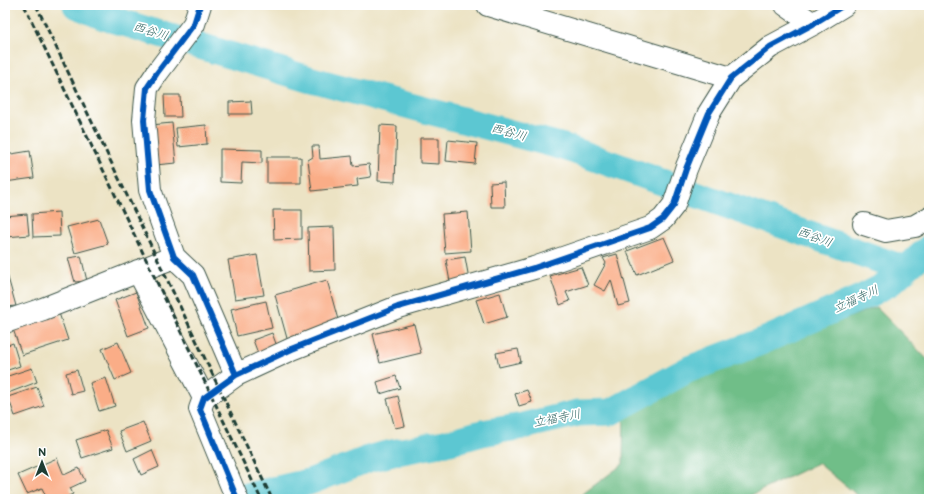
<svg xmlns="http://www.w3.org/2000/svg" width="934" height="504" font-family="'Balsamiq Sans','Klee One',sans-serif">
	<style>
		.forest { fill: #6fbe88; stroke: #477e5e }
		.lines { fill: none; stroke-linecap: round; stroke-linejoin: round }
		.river { stroke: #5bc7d2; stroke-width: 27 }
		.building { fill: #faad87 }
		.minor-casing { stroke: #3e564a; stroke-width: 24 }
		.minor { stroke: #fff; stroke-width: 22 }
		.rail { stroke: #1f3d34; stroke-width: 3; stroke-dasharray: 6 3; stroke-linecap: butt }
		.cycleway-casing { stroke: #fff; stroke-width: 8 }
		.cycleway { stroke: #0057b8; stroke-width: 6 }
		.labels { text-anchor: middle; stroke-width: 3.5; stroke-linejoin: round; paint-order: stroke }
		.water-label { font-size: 12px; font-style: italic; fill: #316663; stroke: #fff }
	</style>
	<rect width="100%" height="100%" fill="#fff"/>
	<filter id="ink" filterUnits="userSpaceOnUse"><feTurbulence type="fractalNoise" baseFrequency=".025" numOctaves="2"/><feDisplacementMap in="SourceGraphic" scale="8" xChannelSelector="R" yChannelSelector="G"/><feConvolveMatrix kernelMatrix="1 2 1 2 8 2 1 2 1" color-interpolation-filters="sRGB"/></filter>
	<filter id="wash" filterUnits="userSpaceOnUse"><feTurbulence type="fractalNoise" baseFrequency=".012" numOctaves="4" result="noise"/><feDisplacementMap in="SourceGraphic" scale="16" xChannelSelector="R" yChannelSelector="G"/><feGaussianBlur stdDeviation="0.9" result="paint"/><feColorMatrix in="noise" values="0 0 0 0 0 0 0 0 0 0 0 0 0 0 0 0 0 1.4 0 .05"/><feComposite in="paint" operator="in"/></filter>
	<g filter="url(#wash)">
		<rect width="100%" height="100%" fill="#ece3c4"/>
		<path class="forest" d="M876 307 929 361V499H862L818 463 743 499H576L623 464 624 407 697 373 729 363Z"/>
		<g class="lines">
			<path class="river" d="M76 5 101 16 312 80 564 147 905 269
				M234 499 309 482 371 458 397 452 450 442 482 433 523 426 578 413 611 412 689 369 763 341 865 296 890 283 929 248"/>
		</g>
		<g id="blocks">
			<path class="building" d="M164 95H180L181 117H165Z
				M251 101 252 114H229V102Z
				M172 123 176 163 155 165 151 125Z
				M206 125 207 144 178 147 176 128Z
				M380 125 397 126 395 182 378 181Z
				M420 138H439V164L420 163Z
				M448 140 477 143 475 164 446 161Z
				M312 146H319L320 159 352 156 353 166 369 164 371 177 357 179 358 186 312 191 308 160 313 157Z
				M220 149 262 150V163L242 162 241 183 220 182Z
				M30 151 34 178 5 182V155Z
				M267 157H301V183H267Z
				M504 182 505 207H491L490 183Z
				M273 210H302V239L274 240Z
				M59 212 60 236 33 237 32 214Z
				M468 212 471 251 445 253 442 214Z
				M27 214 29 235 6 237 5 216Z
				M99 219 108 244 75 253 67 227Z
				M334 227 335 270 309 271 308 228Z
				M664 237 674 260 637 275 627 251Z
				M617 254 630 303 618 306 611 280 605 291 594 285 606 263 603 258Z
				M257 255 264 295 235 299 228 260Z
				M81 256 87 281 75 282 68 258Z
				M465 257 469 279 450 282 446 260Z
				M5 267 16 306 5 307Z
				M581 267 588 285 566 292 570 301 560 305 550 276Z
				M327 280 340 327 288 342 275 295Z
				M136 292 149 328 128 336 115 300Z
				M500 293 507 317 484 324 476 300Z
				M266 301 272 328 237 336 231 309Z
				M59 313 68 340 22 355 13 329Z
				M414 324 421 353 380 363 373 334Z
				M272 333 278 349 259 356 253 340Z
				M118 342 131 373 115 380 102 349Z
				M13 343 20 366 5 371V346Z
				M518 349 521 362 499 367 496 353Z
				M32 368 37 382 8 393 5 383V377Z
				M77 370 83 391 71 394 66 373Z
				M396 376 400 388 380 394 377 382Z
				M106 378 115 406 99 411 90 383Z
				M37 387 44 406 15 416 8 397Z
				M527 390 532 402 519 406 515 394Z
				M398 396 405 426 395 428 387 399Z
				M143 422 151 441 127 451 119 431Z
				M106 430 113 448 82 458 76 440Z
				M152 450 159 467 141 475 134 459Z
				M57 458 64 475 79 468 85 481 70 488 73 494 62 499H47L42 488 27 494 18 475Z"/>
		</g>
	</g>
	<g filter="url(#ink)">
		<use href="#blocks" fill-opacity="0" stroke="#3e564a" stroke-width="1"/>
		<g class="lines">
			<g class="minor-casing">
				<path id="minor" d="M200 5 194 24 157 73 147 88 144 120 150 190 174 257 193 275 236 375
					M488 5 731 78
					M786 5 813 24
					M864 224 886 231 915 226 929 218
					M138 271 204 398
					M5 322 43 309 174 257
					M237 499 200 409 204 398 236 375 292 349 398 307 534 268 650 228 663 219 674 205 686 169 709 113 731 78 770 47 813 24 844 5"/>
			</g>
			<use href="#minor" class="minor"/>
			<path class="rail" d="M24 5 261 499
				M36 5 272 499"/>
			<g class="cycleway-casing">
				<path id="cycleway" d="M200 5 194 24 157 73 147 88 144 120 150 190 174 257 193 275 236 375
					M237 499 200 409 204 398 236 375 292 349 398 307 534 268 650 228 663 219 674 205 686 169 709 113 731 78 770 47 813 24 844 5"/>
			</g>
			<use href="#cycleway" class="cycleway"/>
		</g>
	</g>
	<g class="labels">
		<g class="water-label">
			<text transform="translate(151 31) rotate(17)" y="4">西谷川</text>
			<text transform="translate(509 132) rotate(15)" y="4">西谷川</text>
			<text transform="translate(815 237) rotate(20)" y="4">西谷川</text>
			<text transform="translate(856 299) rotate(-25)" y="4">立福寺川</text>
			<text transform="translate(557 418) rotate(-11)" y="4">立福寺川</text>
		</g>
	</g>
	<rect width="934" height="504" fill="none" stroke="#fff" stroke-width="20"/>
	<g transform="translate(42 462)" stroke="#ffffff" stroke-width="3" paint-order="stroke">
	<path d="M0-3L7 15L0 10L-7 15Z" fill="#1f3d34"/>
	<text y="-6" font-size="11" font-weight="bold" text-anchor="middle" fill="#1f3d34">N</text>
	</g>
</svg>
